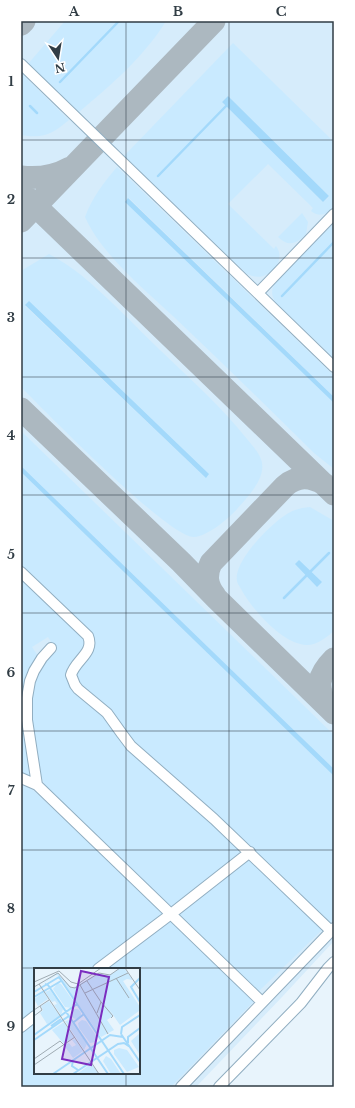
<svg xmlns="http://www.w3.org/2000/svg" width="355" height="1108" font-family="'Libre Baskerville',serif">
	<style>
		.built { fill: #d6ecfb; fill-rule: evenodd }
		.green { fill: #c9eaff; fill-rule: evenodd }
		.water { fill: #a3d9fb }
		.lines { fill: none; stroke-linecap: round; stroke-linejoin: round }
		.stream { stroke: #a3d9fb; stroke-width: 2.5 }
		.taxiway { stroke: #acb8c0; stroke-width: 23 }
		.minor-casing { stroke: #91aec1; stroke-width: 12 }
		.minor { stroke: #fff; stroke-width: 10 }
		.grid { fill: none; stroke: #313d45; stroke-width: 1; stroke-opacity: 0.55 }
		.inset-river { fill: none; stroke: #a3d9fb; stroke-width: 2 }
		.inset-road { fill: none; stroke: #9fabb3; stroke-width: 1 }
		.view { fill: #7b2cbf; fill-opacity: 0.15; stroke: #7b2cbf; stroke-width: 2 }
		.inset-edge { fill: none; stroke: #313d45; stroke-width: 2 }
		.neatline { fill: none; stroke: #313d45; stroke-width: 1.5 }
		.grid-label { font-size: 13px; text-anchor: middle; font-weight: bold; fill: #313d45 }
	</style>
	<rect width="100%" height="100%" fill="#e8f4fc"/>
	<path class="built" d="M21 21H334V941L282 997 196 1087H21ZM35 969H139V1073H35Z"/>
	<path class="green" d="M65 21H166C144 57 111 85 79 112L28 64Z
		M233 43 334 142V207C327 214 320 218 311 211L313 208 268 164 228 204 274 249 276 246C285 258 275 273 263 276 257 278 252 276 247 274L124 156ZM228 96 329 196V197L323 202 222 102Z
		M22 74 69 120C52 134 44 139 21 135V76Z
		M117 167 334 376V397L129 198 125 201 334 403V469L314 453C268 407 221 362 174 317 144 289 102 255 85 217 92 198 104 182 117 167Z
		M302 213 308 222 306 234C297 243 289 248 278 237Z
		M334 223V358L276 303C271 295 271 291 275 283Z
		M49 254C60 260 71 267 81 275 109 298 134 325 160 350 190 379 221 406 247 439 252 445 261 455 262 463 265 479 247 498 237 509 228 519 208 536 194 537 169 538 45 411 21 387V271ZM29 302 206 478 25 306Z
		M21 431 334 735V769L21 466Z
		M21 472 334 776V919L329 924 144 754 84 692 75 675 80 666 94 649V638L89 632 21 566Z
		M310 507 334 521V631C327 637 317 645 307 645 283 645 251 608 241 589 240 587 237 583 237 581 233 562 270 525 284 516 292 510 300 508 310 507Z
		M21 576 78 631C96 650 74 656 66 673L70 685 103 715 107 717 118 736 133 752 212 821 244 852 243 855 172 909 49 792C40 779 38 764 35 748 34 739 31 728 30 718 28 693 36 666 57 651L48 637 32 647 38 656C36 661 32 665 30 670 16 699 26 747 31 778L21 774Z
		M21 785 33 790 165 913 164 915 92 969H35V1011L21 1021Z
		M249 857 324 928 257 993 177 914Z
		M170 919 255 1000 171 1087H21V1031L35 1021V1073H139V969H103Z"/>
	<path class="water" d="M228 96 329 196 323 202 222 102Z
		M128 198 334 397V403L125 202Z
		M29 301 209 474 206 478 25 305Z
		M21 466 334 769V776L21 472Z
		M299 560 322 582 317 587 295 564Z"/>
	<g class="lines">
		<path class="stream" d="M60 82 119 21
			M30 106 37 113
			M158 176 228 104
			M282 296 334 242
			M284 598 329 553"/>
		<path class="taxiway" d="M21 24 24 21
			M21 177C39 179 54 177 70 168
			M21 192 334 494
			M21 221 214 21
			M21 409 181 562 216 598 334 713
			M215 596C207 586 205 576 211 563L285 486C298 475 310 476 324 484
			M328 707C315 687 318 675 334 659"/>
		<g class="minor-casing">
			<path id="minor" d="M21 64 334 367
				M258 293 334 214
				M21 572 88 636C95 653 75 660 71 675L75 685 78 689 107 713 122 734 131 746 214 819 331 931
				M51 648 42 658 34 671 30 681 27 698V720L37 785 262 1002
				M21 778 37 785
				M98 969 171 914 250 852
				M21 1027 35 1016
				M181 1087 334 928
				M219 1087 301 1003 328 968 334 962"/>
		</g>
		<use href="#minor" class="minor"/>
	</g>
	<path class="grid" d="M126 21V969M229 21V1087M21 140H334M21 258H334M21 377H334M21 495H334M21 613H334M21 731H334M21 850H334M21 968H334M126 1073V1087"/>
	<g transform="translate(34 968)">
		<rect width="106" height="106" fill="#e8f4fc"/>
		<path d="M87 0H90L99 12 93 11 89 13 106 39 105 43 86 57 75 41 79 48 73 52 80 62 67 69 25 8 22 7 7 17 23 5 38 20 64 6 75 7ZM24 15 27 16 40 34 37 40 31 39 19 21ZM16 22 29 41 27 47 20 37 23 36 21 33 18 34 11 24ZM10 24 14 31 4 38 0 31ZM15 33 26 48 13 56 6 45 9 42 7 38ZM37 46a5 5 0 1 1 10 0a5 5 0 1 1-10 0ZM36 52 53 76 50 82 31 53ZM48 52 52 53 63 69 61 74 56 75 45 60 44 55ZM30 54 40 69 30 76 18 62ZM106 65V87L97 73ZM41 71 49 83 39 90 30 77 35 75 38 79 42 77 38 72ZM85 80 93 82 105 99 93 104 80 86V82ZM72 88 77 91 87 106H77L69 93ZM58 96 65 106H43L54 98Z" fill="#c9eaff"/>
		<path class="inset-river" d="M106 10 97 19 106 34M11 16 14 17 74 106M0 24 25 9 90 106M0 29 27 13M40 54 50 46M17 58 27 51M87 66 88 59 106 47M87 66 106 94M0 67 43 36M0 72 35 48M94 75V69L106 60M39 92 38 98 44 102M19 106 76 67 89 69M39 106 84 76 90 75 96 79"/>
		<path class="inset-road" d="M91 0 106 22M82 10 95 30M53 13 67 34 63 45M0 14 25 3 37 14 44 16 67 0M5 16 65 106M46 17 74 66M0 19 24 5 36 19 41 20 65 5 76 7 86 0M51 25 94 5M67 34 79 48 77 50M0 42 15 32M0 48 8 42 6 38M0 91 26 73 30 77M0 97 41 69"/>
		<path class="view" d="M47 3 75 9 57 97 28 91Z"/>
		<rect width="106" height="106" class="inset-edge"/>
	</g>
	<rect width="355" height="1108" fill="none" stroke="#ffffff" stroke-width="44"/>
	<g transform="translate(58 58) rotate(168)" stroke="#ffffff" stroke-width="3" paint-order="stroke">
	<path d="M0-3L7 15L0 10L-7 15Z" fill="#313d45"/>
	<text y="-6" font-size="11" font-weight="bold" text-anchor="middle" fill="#313d45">N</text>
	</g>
	<rect x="22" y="22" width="311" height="1064" class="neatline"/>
	<g class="grid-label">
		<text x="74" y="16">A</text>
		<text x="178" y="16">B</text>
		<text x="281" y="16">C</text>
		<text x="11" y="86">1</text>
		<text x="11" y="204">2</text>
		<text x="11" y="322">3</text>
		<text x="11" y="440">4</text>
		<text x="11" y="559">5</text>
		<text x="11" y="677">6</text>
		<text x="11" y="795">7</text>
		<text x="11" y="913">8</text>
		<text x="11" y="1031">9</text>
	</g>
</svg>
